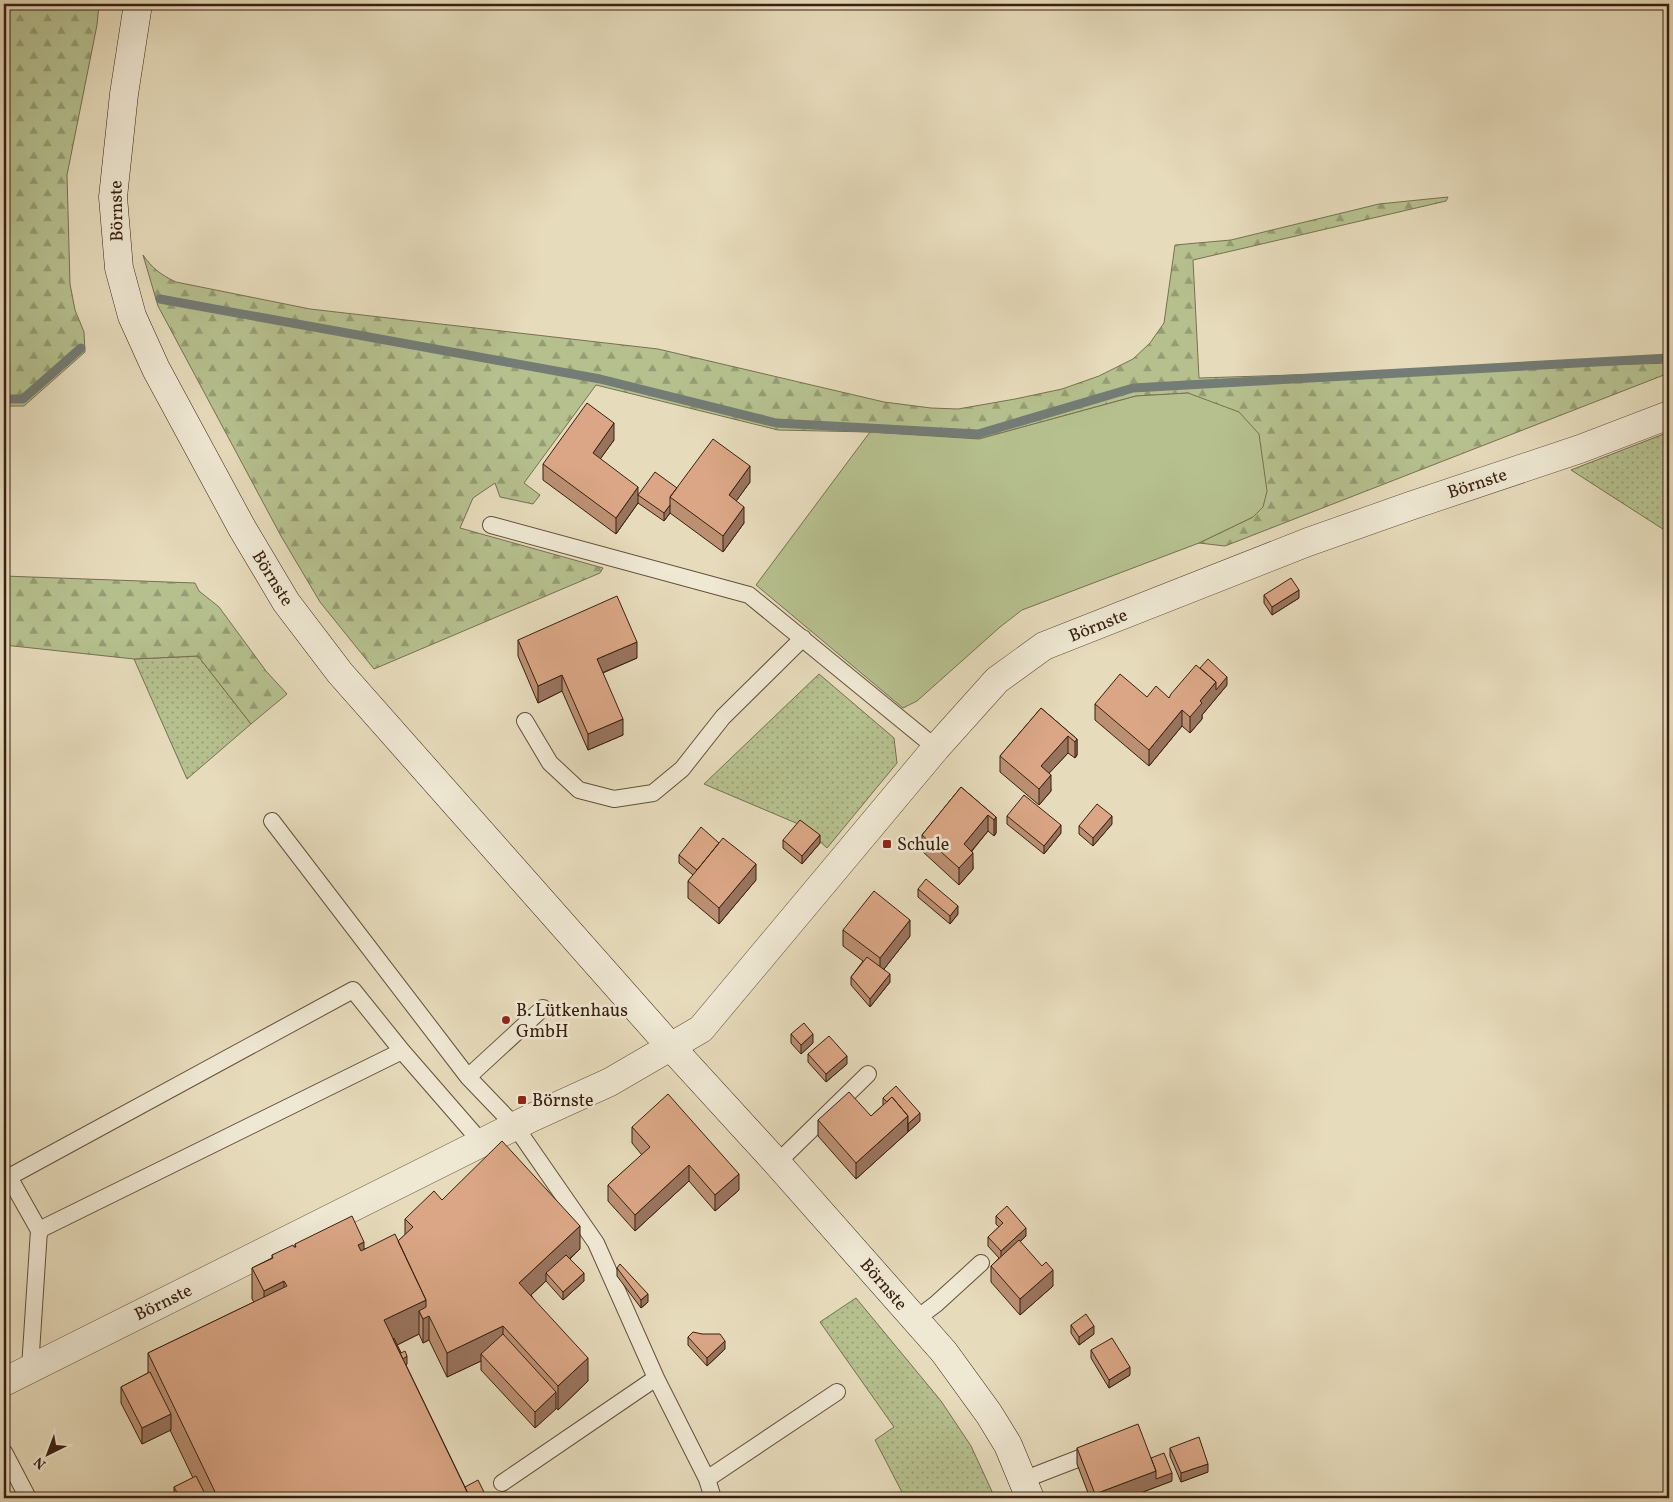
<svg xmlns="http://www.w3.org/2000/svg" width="1673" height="1502" font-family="Vollkorn,serif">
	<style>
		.grass { fill: url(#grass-dots); stroke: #787050 }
		.forest { fill: url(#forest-firs); stroke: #787050 }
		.pitch { fill: #b6c08f; stroke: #787050 }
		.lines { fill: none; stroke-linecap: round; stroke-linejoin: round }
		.stream { stroke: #737c75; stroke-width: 9 }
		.lane-casing { stroke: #644f3b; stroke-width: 18 }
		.street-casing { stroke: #644f3b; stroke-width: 29 }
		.secondary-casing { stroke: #392010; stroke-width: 29 }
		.lane { stroke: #efe8d3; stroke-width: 16 }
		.street { stroke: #efe8d3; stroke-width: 28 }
		.secondary { stroke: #efe8d3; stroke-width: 28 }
		.wall { fill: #bb8f72; stroke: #392010 }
		.shaded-wall { fill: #99745d; stroke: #392010 }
		.building { fill: #daa685; stroke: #392010 }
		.poi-dot { fill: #8f2418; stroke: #efe8d3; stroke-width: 2 }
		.labels { text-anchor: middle; stroke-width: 5; stroke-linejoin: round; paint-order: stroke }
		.street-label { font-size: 18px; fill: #392010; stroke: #efe8d3 }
		.poi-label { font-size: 18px; fill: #392010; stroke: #efe8d3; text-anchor: start }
	</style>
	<defs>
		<pattern id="grass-dots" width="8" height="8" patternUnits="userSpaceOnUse" patternTransform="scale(1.25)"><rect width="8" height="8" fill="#b6c08f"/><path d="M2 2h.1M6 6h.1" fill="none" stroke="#959c73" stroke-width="1.8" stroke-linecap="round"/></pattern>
		<pattern id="forest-firs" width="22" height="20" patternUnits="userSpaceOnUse" patternTransform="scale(1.25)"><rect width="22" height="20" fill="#b6c08f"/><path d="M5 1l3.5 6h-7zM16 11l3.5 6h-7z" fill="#959c73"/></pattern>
	</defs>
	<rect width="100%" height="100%" fill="#e6dbbb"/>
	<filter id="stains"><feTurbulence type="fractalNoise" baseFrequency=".004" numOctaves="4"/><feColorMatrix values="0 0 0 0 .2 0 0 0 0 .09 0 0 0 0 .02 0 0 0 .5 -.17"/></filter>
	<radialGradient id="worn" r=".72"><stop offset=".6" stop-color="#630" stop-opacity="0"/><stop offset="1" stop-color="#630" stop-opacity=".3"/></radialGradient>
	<path class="grass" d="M1669 432V533L1571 470Z
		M198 656 251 724 187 779 134 659Z
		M819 674 894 738 897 763 827 848 803 826 704 784Z
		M856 1298 941 1401 971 1446 995 1498H905L875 1440 894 1427 820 1322Z"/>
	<path class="forest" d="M4 4H99L97 25 67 175 70 284 75 310 84 332 85 352 24 406H4Z
		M1448 197 1446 201 1193 260 1199 378 1669 363V373L1225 546 1199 543 1253 517 1189 393 1136 396 979 439 870 432 778 430 596 385 524 483 540 495 533 504 500 497 495 483 473 498 460 528 603 568 600 573 374 669 320 602 281 536 158 306 143 255C152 268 161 275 176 282L310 309 658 349 884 402 931 408 958 409 1015 399 1062 389 1099 376 1133 359 1150 343 1164 323 1175 245 1231 240 1379 204Z
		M4 576 195 583 199 591 219 607 266 671 287 694 251 724 198 656 134 659 4 645Z"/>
	<path class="pitch" d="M1188 393 1239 412 1259 434 1267 491 1263 507 1253 517 1199 543 1022 610 1000 627 917 701 903 708 756 585 870 432 979 439 1136 396Z"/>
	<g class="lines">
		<path class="stream" d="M160 299 600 379 776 423 978 434 1133 388 1669 358
			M4 399H23L81 348"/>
		<g class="lane-casing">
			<path id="lane" d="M491 525 749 595 936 748
				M525 721 550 763 579 790 614 799 653 793 682 769 723 717 803 638
				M272 821 468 1077 515 1126 596 1243 656 1378 502 1483
				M468 1077 543 1008
				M777 1163 868 1074
				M40 1232 9 1177 353 990 402 1051
				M916 1319 936 1304 981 1263
				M30 1368 39 1230 402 1051 482 1143
				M656 1378 707 1479 713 1498
				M4 1452 28 1498
				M707 1479 837 1392
				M1023 1480 1098 1451"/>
		</g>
		<g class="street-casing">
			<path id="street" d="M4 1382 531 1118 610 1082 701 1029 936 748 997 680 1044 646 1308 542 1410 506 1580 449 1669 415"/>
		</g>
		<g class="secondary-casing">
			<path id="secondary" d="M138 4 124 94 113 197 119 268 132 316 156 369 242 528 286 602 340 673 670 1046 777 1163 944 1352 989 1414 1008 1445 1030 1498"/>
		</g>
		<use href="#lane" class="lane"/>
		<use href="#street" class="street"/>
		<use href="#secondary" class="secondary"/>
	</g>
	<path class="wall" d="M614 440 600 459 638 495 677 488 750 482 736 501 744 523 723 552 670 513 664 521 638 503 616 534 543 480V464Z
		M1264 595 1299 598 1272 615 1264 603Z
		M518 640 637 658 603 673 623 735 588 750 562 691 538 703 518 656Z
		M1200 668 1227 685 1202 715V719L1190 733 1182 726 1149 766 1095 720V704L1147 697 1169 698Z
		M1041 708 1077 739V755L1075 758 1068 753 1049 773 1051 791 1039 805 1000 772V756Z
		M961 787 996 817V833L994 836 988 831 972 851 973 869 959 885 922 851V835Z
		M1007 816 1061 833 1044 854 1007 824Z
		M1112 824 1093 846 1079 834V826Z
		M783 840 820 843 802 864 783 848Z
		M679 855 756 880 719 924 688 898V881L693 875 679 863Z
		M918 889 958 914 950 924 918 897Z
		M843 930 910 936 884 969 890 982 870 1007 851 985V977L863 961 843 946Z
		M791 1034 813 1043 801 1054 791 1043Z
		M808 1054 847 1064 826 1082 808 1062Z
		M883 1098 920 1121 856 1179 818 1136V1120L871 1116 883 1105Z
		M632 1127 739 1190 715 1211 689 1181 635 1231 608 1201V1185L642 1155 632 1143Z
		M442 1200 580 1249 570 1259 584 1281 563 1300 546 1281 531 1295 588 1381 558 1410 556 1408 535 1428 481 1370V1361L447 1377 429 1340 423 1343 419 1334 397 1345 407 1364 406 1365 465 1487 487 1498H176L174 1495V1487L193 1478 170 1430 142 1444 121 1403V1387L148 1373V1353L254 1302 252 1299V1268L272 1258V1255L295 1247V1244L364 1249 398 1241 405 1235V1219Z
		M996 1216 1026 1236 1020 1242 1053 1286 1020 1315 991 1282V1266L999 1258 988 1246V1237L999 1227 996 1224Z
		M617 1268 648 1302 641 1308 617 1276Z
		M1071 1325 1094 1334 1079 1345 1071 1333Z
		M702 1334 725 1349 707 1366 688 1345V1337Z
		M1091 1350 1130 1375 1109 1388 1091 1358Z
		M1077 1448 1151 1458 1172 1481 1127 1498H1090L1077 1464Z
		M1170 1448 1208 1472 1181 1482 1170 1456Z"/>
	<path class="shaded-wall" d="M614 423V440L593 469V453Z
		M750 466V482L729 511V495Z
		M638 487V503L616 534V518Z
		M670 505V513L664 521V513Z
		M744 507V523L723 552V536Z
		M1299 590V598L1272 615V607Z
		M637 642V658L597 675V659Z
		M562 675V691L538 703V686Z
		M1227 677V685L1202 715V719L1190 733V717L1200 701 1216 682Z
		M1182 710V726L1149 766V750Z
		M623 719V735L588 750V734Z
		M1068 736V753L1041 782V766Z
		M1077 739V755L1075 758V742Z
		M1051 775V791L1039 805V789Z
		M988 815V831L964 860V844Z
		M1112 816V824L1093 846V838Z
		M996 817V833L994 836V820Z
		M1061 825V833L1044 854V846Z
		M820 835V843L802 864V856Z
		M973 853V869L959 885V868Z
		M756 864V880L719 924V908Z
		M958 906V914L950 924V916Z
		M910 920V936L880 974V958Z
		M890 974V982L870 1007V999Z
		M813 1034V1043L801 1054V1045Z
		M847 1056V1064L826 1082V1074Z
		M920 1113V1121L908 1132V1124Z
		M908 1116V1132L856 1179V1163Z
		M689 1165V1181L635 1231V1215Z
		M739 1174V1190L715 1211V1195Z
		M580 1226V1249L550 1277 546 1273V1281L519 1306V1283Z
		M1026 1228V1236L1001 1259V1251Z
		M364 1242V1273L358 1245Z
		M1053 1270V1286L1020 1315V1299Z
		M584 1273V1281L563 1300V1292Z
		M284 1281V1312L264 1322V1291Z
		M648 1294V1302L641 1308V1300Z
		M426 1300 429 1316V1340L423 1343V1319L419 1311V1334L387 1350 384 1320Z
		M503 1326V1350L481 1354V1361L447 1377V1353Z
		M1094 1326V1334L1079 1345V1337Z
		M725 1341V1349L707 1366V1358Z
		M407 1356V1364L394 1371V1363Z
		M588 1358V1381L558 1410V1386Z
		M1130 1367V1375L1109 1388V1380Z
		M556 1392V1409L535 1428V1412Z
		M171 1414V1430L142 1444V1428Z
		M1208 1464V1472L1181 1482V1473Z
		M1156 1471 1172 1473V1481L1127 1498H1095V1494Z"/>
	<path class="building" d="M587 403 614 423 593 453 638 487 616 518 543 464Z
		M713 439 750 466 729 495 744 507 723 536 670 497Z
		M655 472 677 488 670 497V505L664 513 638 495Z
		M1291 578 1299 590 1272 607 1264 595Z
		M617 596 637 642 597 659 623 719 588 734 562 675 538 686 518 640Z
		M1208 659 1227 677 1216 690V682L1200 668Z
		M1196 665 1216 682 1200 701 1202 703 1190 717 1182 710 1149 750 1095 704 1120 674 1147 697 1156 686 1169 698 1171 694Z
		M1041 708 1077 739 1075 742 1068 736 1041 766 1051 775 1039 789 1000 756Z
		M961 787 996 817 994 820 988 815 964 844 973 853 959 868 922 835Z
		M1024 795 1061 825 1044 846 1007 816Z
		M1097 804 1112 816 1093 838 1079 826Z
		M800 820 820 835 802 856 783 840Z
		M701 827 719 843 697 870 679 855Z
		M723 838 756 864 719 908 688 881Z
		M926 879 958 906 950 916 918 889Z
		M874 891 910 920 880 958 843 930Z
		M867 957 890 974 870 999 851 977Z
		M804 1023 813 1034 801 1045 791 1034Z
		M829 1036 847 1056 826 1074 808 1054Z
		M896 1086 920 1113 908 1124V1116L892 1097 887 1102 883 1098Z
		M849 1092 871 1116 892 1097 908 1116 856 1163 818 1120Z
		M668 1094 739 1174 715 1195 689 1165 635 1215 608 1185 650 1147 632 1127Z
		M502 1141 580 1226 519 1283 588 1358 558 1386 503 1326 447 1353 429 1316 423 1319 419 1311 426 1307V1300L398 1241 413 1227 405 1219 434 1191 442 1200Z
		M1007 1206 1026 1228 1001 1251 988 1237 1003 1223 996 1216Z
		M352 1216 364 1242 358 1245 361 1251 395 1234 426 1300 384 1320 470 1498H218L148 1353 287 1286 284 1281 264 1291 252 1268 273 1258 272 1255 293 1245 294 1247H296L295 1244Z
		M1019 1240 1042 1266 1046 1262 1053 1270 1020 1299 991 1266Z
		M566 1255 584 1273 563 1292 546 1273Z
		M620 1264 648 1294 641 1300 617 1268Z
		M1086 1314 1094 1326 1079 1337 1071 1325Z
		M693 1332 702 1334H720L725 1341 707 1358 688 1337Z
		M503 1334 556 1392 535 1412 481 1354Z
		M394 1338 401 1353 405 1351 407 1356 403 1359 393 1339Z
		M1112 1338 1130 1367 1109 1380 1091 1350Z
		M150 1372 171 1414 142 1428 121 1387Z
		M1138 1424 1156 1471 1095 1494 1077 1448Z
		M1199 1437 1208 1464 1181 1473 1170 1448Z
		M1164 1453 1172 1473 1156 1479V1471L1151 1458Z
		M196 1476 207 1498H180L174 1487Z
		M478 1480 487 1498H470L465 1487Z"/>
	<g class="poi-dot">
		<rect x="882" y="839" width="10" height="10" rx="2.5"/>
		<circle cx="506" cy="1020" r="5"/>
		<rect x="517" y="1095" width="10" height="10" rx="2.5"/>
	</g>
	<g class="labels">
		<g class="street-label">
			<text transform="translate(116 211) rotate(-91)" y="6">Börnste</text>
			<text transform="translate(1477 483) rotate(-18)" y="6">Börnste</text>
			<text transform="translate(273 578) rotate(58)" y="6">Börnste</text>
			<text transform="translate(1098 625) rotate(-22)" y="6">Börnste</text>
			<text transform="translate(884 1284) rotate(49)" y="6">Börnste</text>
			<text transform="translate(163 1302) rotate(-26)" y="6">Börnste</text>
		</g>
		<g class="poi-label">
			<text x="897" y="850">Schule</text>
			<text x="516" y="1016">B. Lütkenhaus<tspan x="516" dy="21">GmbH</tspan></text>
			<text x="532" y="1106">Börnste</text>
		</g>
	</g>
	<rect width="1673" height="1502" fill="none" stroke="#e6dbbb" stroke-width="20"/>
	<rect x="5" y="5" width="1663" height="1492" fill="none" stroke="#392010" stroke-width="2.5"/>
	<rect x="10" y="10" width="1653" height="1482" fill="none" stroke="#392010"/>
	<g transform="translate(48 1454) rotate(222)" stroke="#efe8d3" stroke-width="4" paint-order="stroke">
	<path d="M0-4L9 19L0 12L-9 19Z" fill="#392010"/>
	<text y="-8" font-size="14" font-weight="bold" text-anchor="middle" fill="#392010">N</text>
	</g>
	<rect width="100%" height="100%" filter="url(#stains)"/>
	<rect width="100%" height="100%" fill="url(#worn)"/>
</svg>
